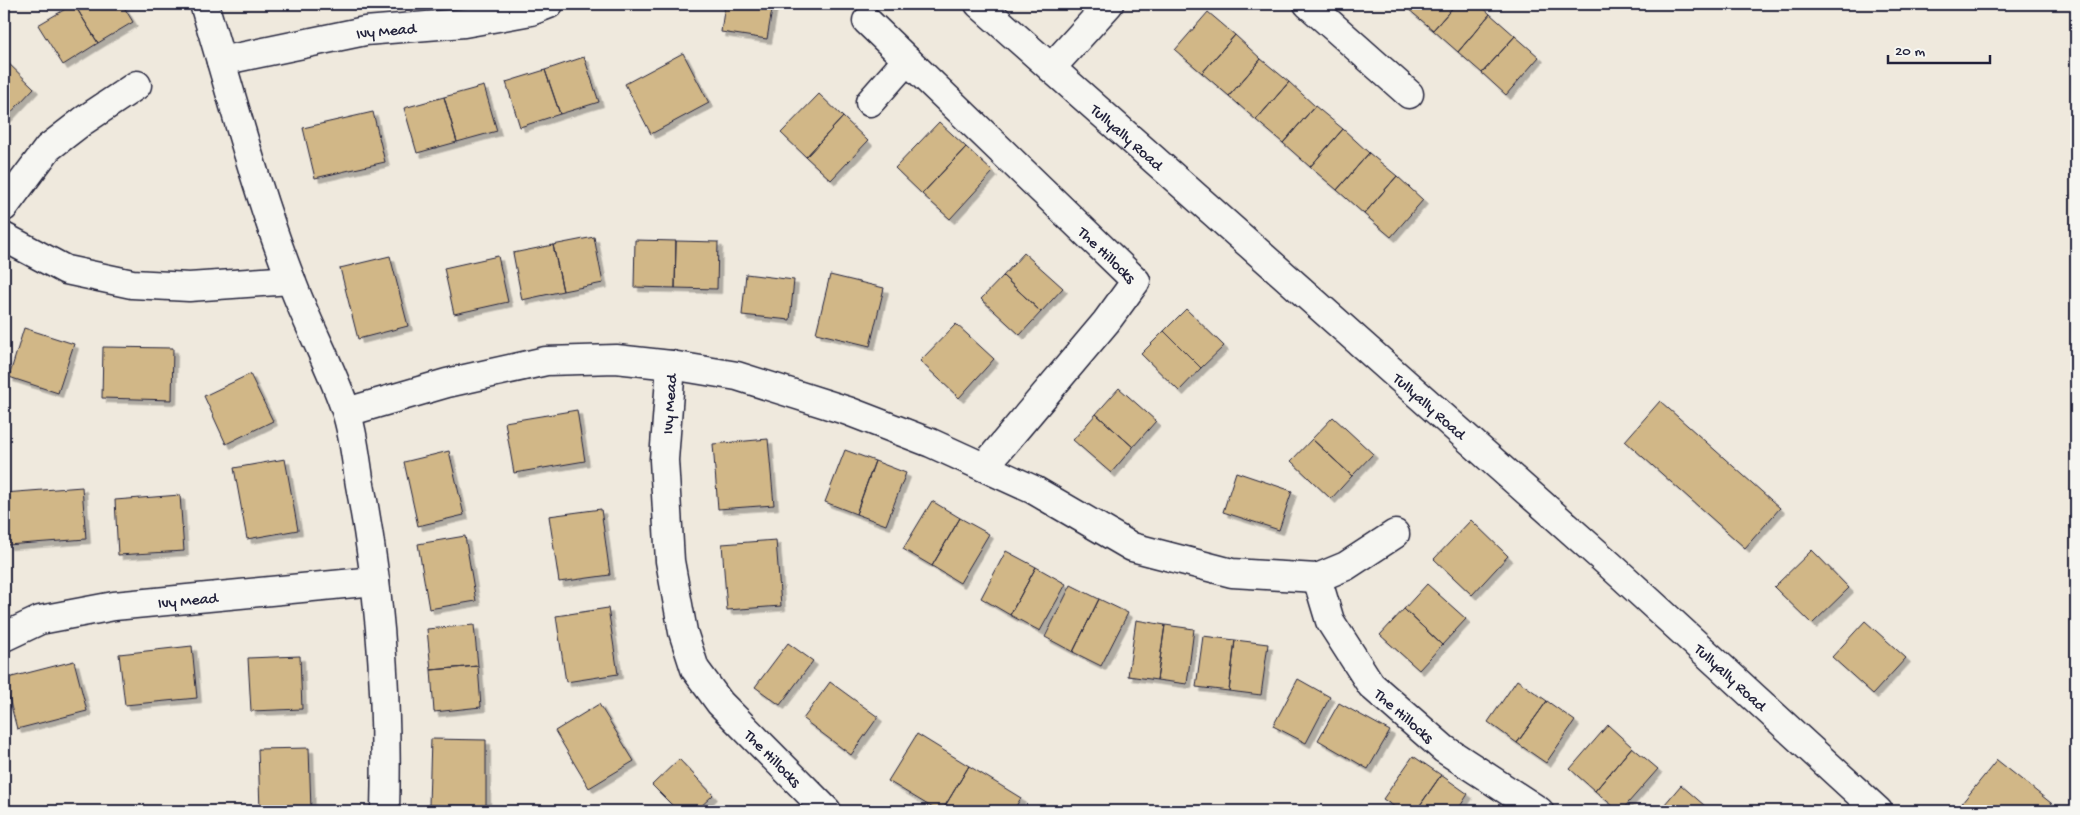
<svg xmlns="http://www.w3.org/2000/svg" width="2080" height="815" font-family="'Gochi Hand',sans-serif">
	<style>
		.building { fill: #d1b787; stroke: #22223b; filter: url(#shadow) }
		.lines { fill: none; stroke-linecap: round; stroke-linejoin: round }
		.street-casing { stroke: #22223b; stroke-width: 31 }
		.street { stroke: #f6f6f2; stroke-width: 28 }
		.labels { text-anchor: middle; stroke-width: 4.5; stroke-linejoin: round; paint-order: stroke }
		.street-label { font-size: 16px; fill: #22223b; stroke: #f6f6f2 }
	</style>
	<defs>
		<filter id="shadow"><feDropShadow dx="4.5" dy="4.5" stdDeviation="0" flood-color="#0004"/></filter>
	</defs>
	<rect width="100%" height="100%" fill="#efe9dd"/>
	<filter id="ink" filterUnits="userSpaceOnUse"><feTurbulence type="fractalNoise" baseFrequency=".02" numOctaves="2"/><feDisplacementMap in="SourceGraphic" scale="10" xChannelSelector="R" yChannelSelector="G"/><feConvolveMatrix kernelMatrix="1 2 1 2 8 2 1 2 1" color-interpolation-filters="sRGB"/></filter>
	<g filter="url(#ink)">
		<path class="building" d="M74 4 98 43 63 65 38 25Z
			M74 4H122L133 22 98 43Z
			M725 4H773L767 39 721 32Z
			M1412 4H1456L1433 30 1408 9Z
			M1456 4H1479L1490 14 1458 52 1433 30Z
			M1208 12 1235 35 1202 73 1175 50Z
			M1490 14 1515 36 1482 73 1458 52Z
			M1235 35 1261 59 1229 96 1202 73Z
			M1515 36 1539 57 1506 95 1482 73Z
			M683 53 709 103 651 134 625 84Z
			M584 57 599 102 560 114 545 70Z
			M4 59 34 88 4 120Z
			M1261 59 1289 82 1256 120 1229 96Z
			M545 70 560 114 520 127 506 82Z
			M1289 82 1315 106 1283 143 1256 120Z
			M484 86 497 131 457 142 444 97Z
			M819 94 843 117 806 157 781 133Z
			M444 97 457 142 417 153 404 108Z
			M1315 106 1343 129 1310 167 1283 143Z
			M373 112 385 162 315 178 303 128Z
			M843 117 868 141 831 180 806 157Z
			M939 122 966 147 922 194 895 168Z
			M1343 129 1369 153 1337 190 1310 167Z
			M966 147 993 172 950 219 922 194Z
			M1369 153 1397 176 1364 214 1337 190Z
			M1397 176 1423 200 1391 237 1364 214Z
			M594 237 603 283 563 291 553 245Z
			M635 240 676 241 675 288 634 287Z
			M676 241 718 242 717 289 675 288Z
			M553 245 563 291 522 300 513 253Z
			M1024 253 1063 288 1041 312 1003 276Z
			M390 256 408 326 358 339 340 268Z
			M498 256 508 302 454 314 444 268Z
			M746 274 794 280 790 320 742 315Z
			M830 275 884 288 870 346 816 333Z
			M1003 276 1041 312 1020 335 981 299Z
			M1186 309 1224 346 1201 368 1164 331Z
			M956 324 994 359 959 398 920 361Z
			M24 328 74 344 58 393 9 377Z
			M1164 331 1201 368 1179 391 1141 354Z
			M103 347 173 348 172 400 102 398Z
			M250 374 273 421 226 444 204 396Z
			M1119 388 1156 421 1133 447 1096 414Z
			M1660 401 1780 508 1745 548 1625 441Z
			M577 410 585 461 514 473 505 422Z
			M1096 414 1133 447 1111 473 1073 440Z
			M1333 417 1373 454 1352 476 1312 439Z
			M768 439 774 505 718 509 713 444Z
			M1312 439 1352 476 1331 499 1291 461Z
			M845 450 875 461 856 514 825 502Z
			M449 451 464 515 418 526 404 462Z
			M285 459 298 530 247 539 234 468Z
			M875 461 906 473 886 525 856 514Z
			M1236 472 1292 491 1279 530 1223 512Z
			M82 487 86 539 7 545 4 493Z
			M180 495 184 551 118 555 115 500Z
			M932 501 960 518 932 566 903 549Z
			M601 509 610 575 559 582 549 516Z
			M960 518 989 534 960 583 932 566Z
			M1471 520 1508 556 1472 595 1434 559Z
			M465 536 476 601 429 609 418 544Z
			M776 540 781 606 727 610 722 544Z
			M1812 550 1849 588 1812 624 1774 587Z
			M1006 551 1036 567 1010 615 981 598Z
			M1036 567 1066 584 1040 631 1010 615Z
			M1427 584 1466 619 1442 645 1404 609Z
			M1071 585 1099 599 1073 652 1045 637Z
			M1099 599 1128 613 1101 666 1073 652Z
			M608 608 618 674 566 682 556 616Z
			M1404 609 1442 645 1419 670 1380 635Z
			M1136 620 1165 625 1157 680 1128 676Z
			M1865 621 1906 658 1873 694 1832 657Z
			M474 625 478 666 431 670 427 629Z
			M1165 625 1194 629 1187 684 1157 680Z
			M1203 636 1235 640 1229 691 1196 687Z
			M1235 640 1268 644 1261 695 1229 691Z
			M788 643 813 661 780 705 755 687Z
			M192 646 197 698 125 705 119 654Z
			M300 656 302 709 251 711 248 658Z
			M74 661 87 711 17 729 4 679Z
			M478 666 481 707 434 712 431 670Z
			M1298 679 1330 697 1306 743 1273 726Z
			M1517 680 1547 701 1517 743 1488 722Z
			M830 682 878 717 851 755 803 719Z
			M1547 701 1575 721 1546 763 1517 743Z
			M1339 703 1390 731 1368 769 1318 740Z
			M599 704 634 761 589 788 555 731Z
			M1608 725 1632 747 1595 791 1570 769Z
			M917 734 969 766 942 811H938L888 781Z
			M431 739 486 740V806L429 805Z
			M1632 747 1658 769 1621 811H1619L1595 791Z
			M309 748 311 811H260L258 749Z
			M1413 756 1441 775 1416 811H1401L1383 799Z
			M679 759 713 795 696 811H678L652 785Z
			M1997 760 2061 811H1972L1962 803Z
			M969 766 1021 798 1013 811H942Z
			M1441 775 1468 794 1457 811H1416Z
			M1681 785 1705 806 1700 811H1659Z"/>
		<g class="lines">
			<g class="street-casing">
				<g id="street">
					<path d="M204 4C232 96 256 190 291 280 307 324 331 366 346 411 354 435 356 461 360 485 381 593 388 702 385 811"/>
					<path id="s1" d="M979 4 1610 565 1878 811"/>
					<path d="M1308 4 1409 94"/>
					<path id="s2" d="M867 21 1136 281 1106 322 984 467"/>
					<path id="s3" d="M221 61 365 31 464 23 531 11 549 4"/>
					<path d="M1051 68 1109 4"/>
					<path d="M870 102 907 60"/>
					<path d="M4 207 48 148 83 121 137 85"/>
					<path d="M4 237 66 270 132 284 189 287 291 280"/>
					<path id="s4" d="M671 365 664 460 670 561 683 632 695 669 720 703 827 811"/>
					<path d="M347 412 447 383 546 361 616 359 671 365 737 376 848 411 931 443 1034 490 1132 547 1232 573 1317 578 1346 566 1395 534"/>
					<path id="s5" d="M1317 578 1330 621 1371 685 1444 749 1539 811"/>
					<path id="s6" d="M4 637 40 620 114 606 375 581"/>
				</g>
			</g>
			<use href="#street" class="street"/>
		</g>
	</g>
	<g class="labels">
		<g class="street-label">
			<text dy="6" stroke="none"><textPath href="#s3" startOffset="168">Ivy Mead</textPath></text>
			<text dy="6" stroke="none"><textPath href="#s1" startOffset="199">Tullyally Road</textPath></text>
			<text dy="6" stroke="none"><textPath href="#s2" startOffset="335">The Hillocks</textPath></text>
			<text transform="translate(668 404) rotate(-86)" y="6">Ivy Mead</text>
			<text dy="6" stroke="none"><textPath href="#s1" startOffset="604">Tullyally Road</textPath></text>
			<text dy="6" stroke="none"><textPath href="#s6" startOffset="189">Ivy Mead</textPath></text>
			<text dy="6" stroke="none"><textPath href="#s1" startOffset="1009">Tullyally Road</textPath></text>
			<text dy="6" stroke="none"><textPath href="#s5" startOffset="166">The Hillocks</textPath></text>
			<text dy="6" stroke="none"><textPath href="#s4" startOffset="426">The Hillocks</textPath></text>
		</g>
	</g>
	<rect width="2080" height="815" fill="none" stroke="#f6f6f2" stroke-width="20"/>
	<rect x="10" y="10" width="2060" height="795" fill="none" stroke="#22223b" stroke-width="2" filter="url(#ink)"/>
	<path d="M1888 55v8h102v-8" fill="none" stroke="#22223b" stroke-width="2.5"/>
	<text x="1895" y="55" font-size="15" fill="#22223b" stroke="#f6f6f2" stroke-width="4" paint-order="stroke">20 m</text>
</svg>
